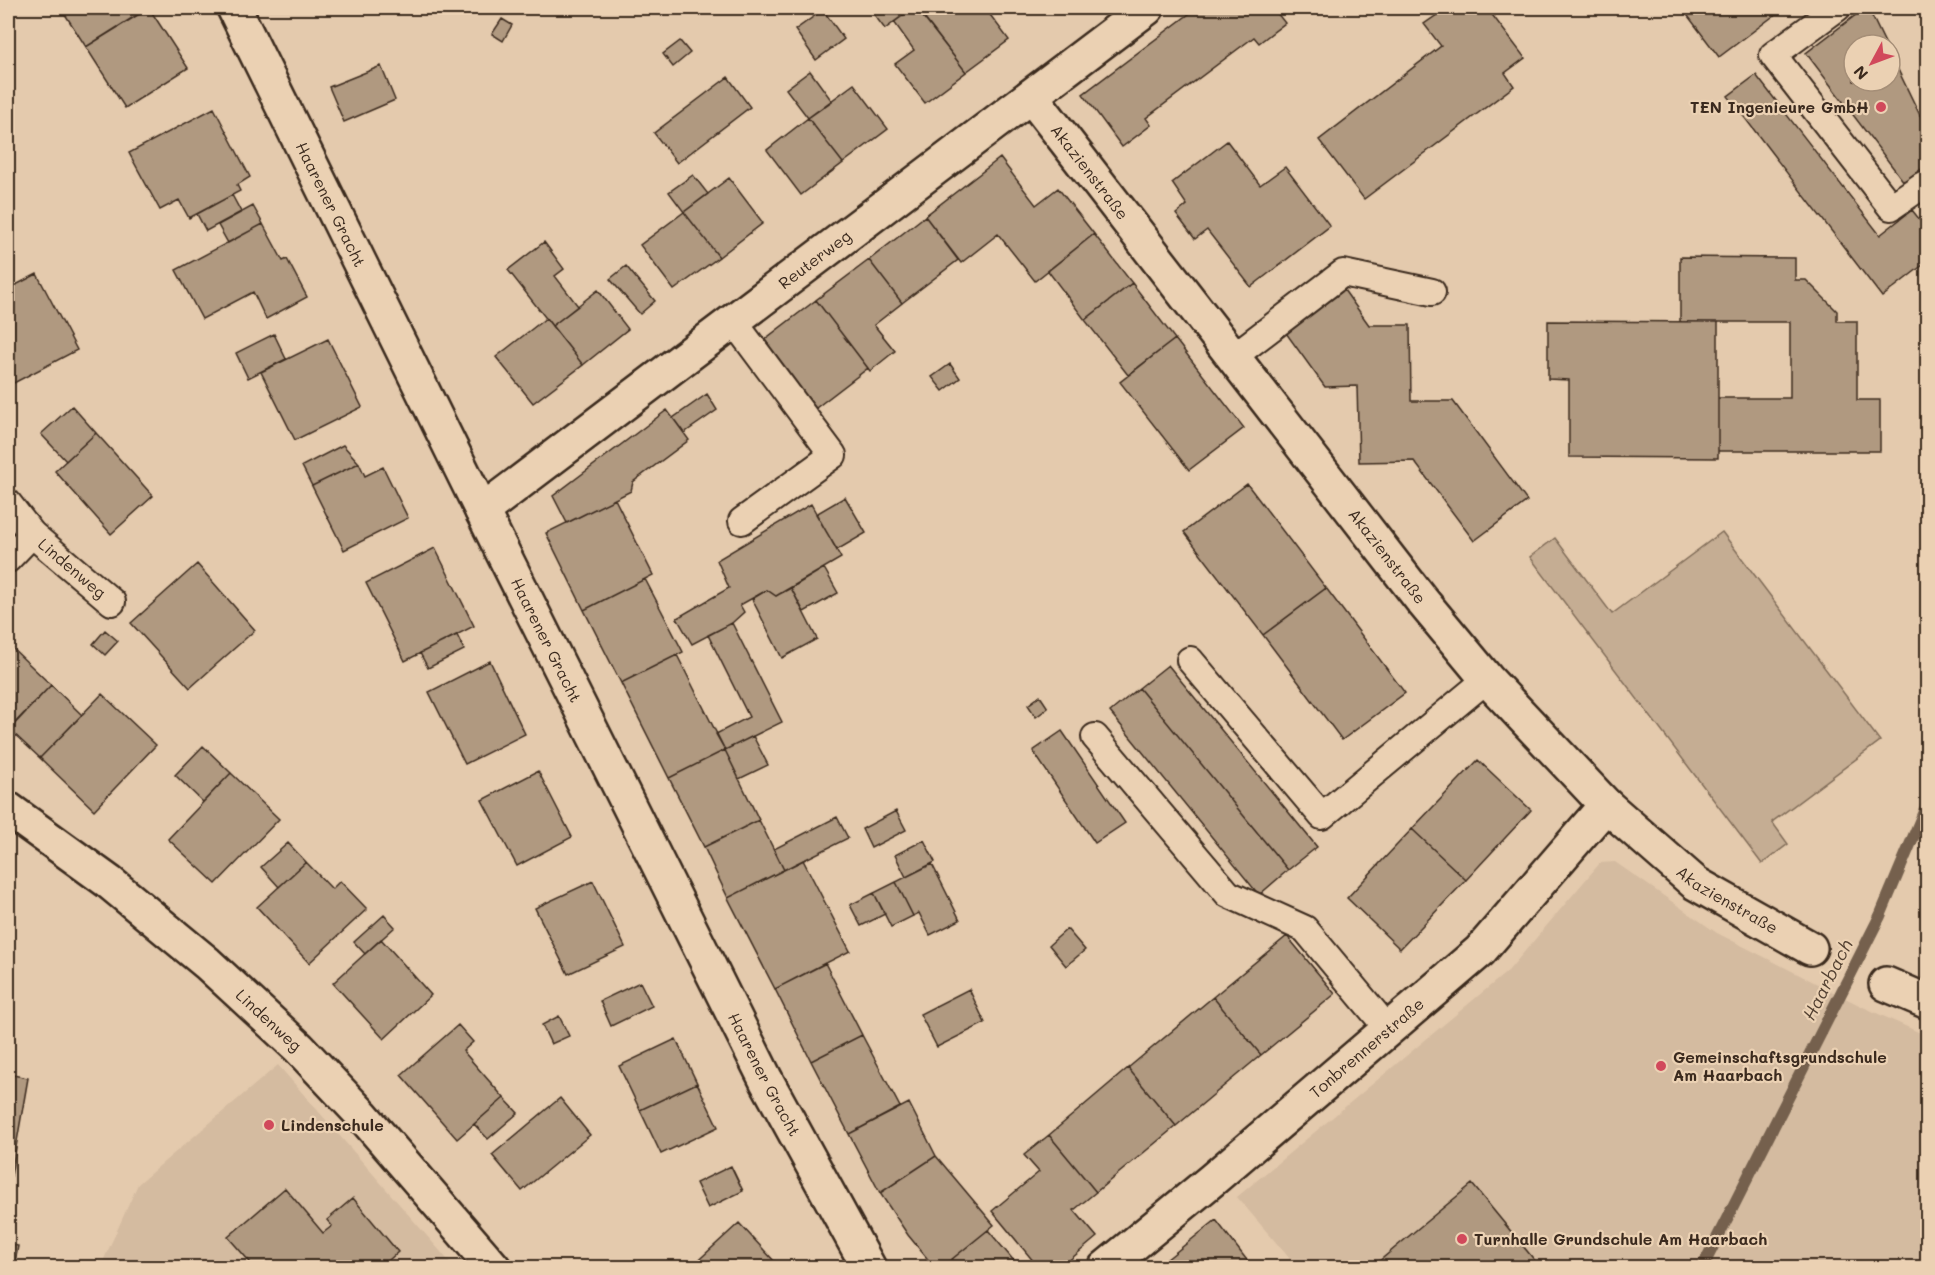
<svg xmlns="http://www.w3.org/2000/svg" width="1935" height="1275" font-family="Mali,sans-serif">
	<style>
		.built { fill: #d4bba0 }
		.green { fill: #c5ad93; stroke: #806c58; stroke-width: 1.5 }
		.lines { fill: none; stroke-linecap: round; stroke-linejoin: round }
		.stream { stroke: #74614e; stroke-width: 12 }
		.building { fill: #b09980; stroke: #3b2a1e; stroke-width: 1.5 }
		.lane-casing { stroke: #3b2a1e; stroke-width: 30 }
		.street-casing { stroke: #3b2a1e; stroke-width: 38 }
		.secondary-casing { stroke: #3b2a1e; stroke-width: 38 }
		.lane { stroke: #ebd1b3; stroke-width: 26 }
		.street { stroke: #ebd1b3; stroke-width: 33 }
		.secondary { stroke: #ebd1b3; stroke-width: 33 }
		.poi-dot { fill: #d1495b; stroke: #ebd1b3; stroke-width: 2 }
		.labels { text-anchor: middle; stroke-width: 4.5; stroke-linejoin: round; paint-order: stroke }
		.poi-label { font-size: 16px; font-weight: bold; fill: #3b2a1e; stroke: #ebd1b3; text-anchor: start }
		.street-label { font-size: 16px; fill: #3b2a1e; stroke: #ebd1b3 }
		.water-label { font-size: 18px; font-style: italic; fill: #534132; stroke: #ebd1b3 }
	</style>
	<rect width="100%" height="100%" fill="#e4caad"/>
	<filter id="ink" filterUnits="userSpaceOnUse"><feTurbulence type="fractalNoise" baseFrequency=".0167" numOctaves="2"/><feDisplacementMap in="SourceGraphic" scale="12" xChannelSelector="R" yChannelSelector="G"/><feConvolveMatrix kernelMatrix="1 2 1 2 8 2 1 2 1" color-interpolation-filters="sRGB"/></filter>
	<g filter="url(#ink)">
		<path class="built" d="M1615 862 1717 933 1861 1006 1927 1036V1267H1297L1237 1197 1508 971 1600 863Z
			M278 1065 454 1267 100 1268 138 1184Z"/>
		<path class="green" d="M1722 532 1880 741 1772 822 1788 844 1762 864 1530 557 1555 538 1612 614Z"/>
		<g class="lines">
			<path class="stream" d="M1702 1268 1880 916 1928 802"/>
		</g>
		<path class="building" d="M61 8H148L86 47Z
			M149 8 188 68 125 108 86 47Z
			M869 8H913L885 29Z
			M913 8H916L966 72 925 103 895 64 914 50 894 22Z
			M940 8H985L1009 40 966 72 925 19Z
			M1197 8H1273L1285 23 1259 43 1254 37 1146 118 1151 125 1122 147 1083 94Z
			M1447 8H1487L1525 58 1505 73 1514 86 1364 199 1319 140 1441 46 1424 24Z
			M1682 8H1784L1719 57Z
			M1865 8H1868L1886 45H1854V81H1890V53L1928 132V164L1904 182 1806 53Z
			M823 10 844 39 816 60 795 30Z
			M502 19 512 25 503 41 492 34Z
			M680 41 690 53 673 67 663 54Z
			M381 66 395 100 344 122 329 87Z
			M810 71 832 101 808 118 786 89Z
			M1756 75 1880 235 1912 210 1928 230V261L1882 297 1728 96Z
			M728 77 750 107 677 163 654 133Z
			M854 84 888 129 843 163 808 118Z
			M214 108 250 177 237 185 240 191 189 218 179 200 160 210 129 153Z
			M808 118 843 163 801 195 767 150Z
			M1227 141 1260 185 1285 167 1330 226 1251 287 1207 230 1195 239 1176 214 1187 205 1172 183Z
			M1000 158 1036 205 1058 188 1094 234 1035 281 998 234 961 263 925 216Z
			M693 175 708 194 684 212 669 192Z
			M729 178 763 223 719 257 684 212Z
			M232 195 241 212 206 231 197 214Z
			M253 206 263 224 228 243 218 225Z
			M684 212 719 257 674 290 640 245Z
			M925 216 958 260 902 303 869 260Z
			M263 224 283 261 287 259 307 297 266 319 253 292 202 319 176 270Z
			M1094 234 1132 283 1085 320 1048 271Z
			M544 242 564 269 555 276 578 306 552 326 508 270Z
			M1680 257 1795 258V280H1806L1837 311V321H1857V400H1880V451H1718V398H1790V322H1680Z
			M869 260 902 303 874 325 895 351 870 371 816 300Z
			M626 266 655 301 640 314 610 279Z
			M37 274 77 350 8 386V289Z
			M1132 283 1175 339 1128 375 1085 320Z
			M598 290 628 329 583 365 552 326Z
			M1344 290 1369 325H1410L1411 401H1453L1527 501 1474 541 1414 461 1359 462 1357 386 1325 387 1286 333Z
			M816 300 868 368 812 411 760 343Z
			M546 318 583 365 533 403 496 357Z
			M1548 321 1718 322V458L1569 457V380L1548 379Z
			M274 334 286 359 248 378 236 353Z
			M328 339 362 407 295 440 261 372Z
			M1175 339 1244 428 1189 470 1120 382Z
			M950 364 960 378 943 391 932 377Z
			M707 394 717 410 684 433 673 418Z
			M72 406 96 433 66 461 41 434Z
			M667 410 689 440 633 482 631 491 567 523 553 496Z
			M96 433 153 496 111 534 55 471Z
			M343 445 359 463 312 486 302 466Z
			M359 463 365 476 383 467 408 518 344 550 312 486Z
			M1247 484 1326 588 1263 635 1184 532Z
			M845 497 866 533 837 550 816 514Z
			M615 499 653 575 584 610 546 533Z
			M811 504 841 558 776 596 767 590 740 605 744 612 732 623 692 644 677 618 729 588 717 560Z
			M435 548 474 626 405 661 366 583Z
			M197 564 255 630 190 688 131 623Z
			M824 568 838 593 804 612 791 588Z
			M645 579 683 652 621 683 584 610Z
			M791 588 817 639 782 658 752 599 767 590 776 596Z
			M1326 588 1405 693 1342 740 1263 635Z
			M732 623 782 722 725 750 716 734 749 717 708 635Z
			M105 630 118 641 105 655 93 644Z
			M457 635 464 650 428 668 420 653Z
			M8 644 51 685 8 731Z
			M677 655 725 750 669 778 621 683Z
			M490 661 525 734 465 764 429 692Z
			M1168 665 1317 847 1288 870 1139 688Z
			M51 685 82 715 40 758 9 729Z
			M1139 688 1288 870 1259 895 1110 712Z
			M102 694 156 745 94 810 40 758Z
			M1040 696 1048 708 1036 717 1028 705Z
			M1062 731 1125 823 1095 843 1033 751Z
			M753 736 768 765 739 779 725 750Z
			M203 746 231 773 203 802 175 775Z
			M725 750 759 820 704 847 669 778Z
			M1478 760 1531 810 1466 880 1412 829Z
			M538 771 572 837 517 866 482 800Z
			M231 773 279 819 216 884 168 839Z
			M896 811 906 830 871 848 862 829Z
			M837 817 848 838 784 870 774 849Z
			M759 820 784 870 728 898 704 847Z
			M1412 829 1466 880 1400 949 1347 898Z
			M924 840 935 862 906 877 895 855Z
			M288 843 306 862 279 887 261 867Z
			M803 860 850 951 775 989 728 898Z
			M306 862 332 889 340 881 367 909 309 963 257 907Z
			M932 864 960 920 930 935 919 913 913 916 896 882Z
			M593 881 625 947 568 974 535 908Z
			M896 882 913 916 891 927 874 893Z
			M874 893 885 914 861 926 850 905Z
			M384 915 395 927 365 954 354 942Z
			M1067 929 1085 950 1066 966 1049 945Z
			M1287 936 1335 994 1261 1055 1213 997Z
			M381 939 431 995 384 1039 333 983Z
			M825 963 862 1035 811 1061 775 989Z
			M640 982 652 1006 611 1026 600 1001Z
			M969 989 985 1023 937 1047 920 1014Z
			M1213 997 1261 1055 1176 1126 1128 1068Z
			M559 1016 569 1036 551 1044 542 1025Z
			M458 1025 473 1042 463 1051 504 1098 457 1139 401 1075Z
			M862 1035 900 1107 849 1134 811 1061Z
			M676 1039 697 1083 640 1110 619 1066Z
			M1128 1068 1176 1126 1096 1192 1049 1135Z
			M8 1074 28 1078 11 1176 8 1175Z
			M697 1083 718 1127 661 1154 640 1110Z
			M504 1098 518 1113 488 1139 474 1124Z
			M560 1098 590 1135 522 1191 492 1155Z
			M909 1103 936 1156 880 1193 849 1134Z
			M1049 1135 1096 1192 1074 1210 1097 1237 1060 1268H1039L992 1211 1039 1172 1024 1155Z
			M936 1156 994 1225 941 1268H935L908 1235 880 1193Z
			M731 1166 743 1191 708 1208 696 1183Z
			M1472 1184 1541 1268H1371L1421 1226Z
			M285 1188 323 1233 332 1226 327 1220 353 1198 398 1252 380 1268H244L250 1262 228 1237Z
			M1216 1220 1253 1268H1156Z
			M739 1223 775 1262 769 1268H690Z
			M988 1230 1020 1268H941Z
			M8 1244 18 1246 14 1268H8Z"/>
		<g class="lines">
			<g class="lane-casing">
				<g id="lane">
					<path d="M1837 8 1773 55 1891 207 1923 185"/>
					<path d="M734 322 833 455 742 521"/>
					<path d="M1233 357 1343 273 1432 292"/>
					<path id="s1" d="M8 503 32 534 112 602"/>
					<path d="M8 559 32 534"/>
					<path d="M1190 660 1322 816 1487 679"/>
					<path d="M1095 737 1228 894 1305 929 1389 1030"/>
				</g>
			</g>
			<g class="street-casing">
				<g id="street">
					<path id="s2" d="M1031 96 1423 602 1487 679 1606 805 1695 883 1810 948"/>
					<path id="s3" d="M482 511 1147 8"/>
					<path id="s4" d="M8 809 109 882 207 963 299 1048 362 1115 494 1268"/>
					<path d="M1886 984 1928 1002"/>
					<path id="s5" d="M1105 1268 1212 1180 1480 951 1606 805"/>
				</g>
			</g>
			<g class="secondary-casing">
				<g id="secondary">
					<path id="s6" d="M234 8 482 511 766 1080 869 1268"/>
				</g>
			</g>
			<use href="#lane" class="lane"/>
			<use href="#street" class="street"/>
			<use href="#secondary" class="secondary"/>
		</g>
	</g>
	<g class="poi-dot">
		<circle cx="1881" cy="107" r="6"/>
		<circle cx="1661" cy="1066" r="6"/>
		<circle cx="269" cy="1125" r="6"/>
		<circle cx="1462" cy="1239" r="6"/>
	</g>
	<g class="labels">
		<g class="poi-label">
			<text x="1869" y="113" text-anchor="end">TEN Ingenieure GmbH</text>
			<text x="1673" y="1063">Gemeinschaftsgrundschule<tspan x="1673" dy="18">Am Haarbach</tspan></text>
			<text x="281" y="1131">Lindenschule</text>
			<text x="1474" y="1245">Turnhalle Grundschule Am Haarbach</text>
		</g>
		<g class="street-label">
			<text dy="6" stroke="none"><textPath href="#s2" startOffset="96">Akazienstraße</textPath></text>
			<text dy="6" stroke="none"><textPath href="#s6" startOffset="219">Haarener Gracht</textPath></text>
			<text dy="6" stroke="none"><textPath href="#s3" startOffset="417">Reuterweg</textPath></text>
			<text dy="6" stroke="none"><textPath href="#s2" startOffset="582">Akazienstraße</textPath></text>
			<text dy="6" stroke="none"><textPath href="#s1" startOffset="92">Lindenweg</textPath></text>
			<text dy="6" stroke="none"><textPath href="#s6" startOffset="705">Haarener Gracht</textPath></text>
			<text dy="6" stroke="none"><textPath href="#s2" startOffset="1068">Akazienstraße</textPath></text>
			<text dy="6" stroke="none"><textPath href="#s4" startOffset="336">Lindenweg</textPath></text>
			<text dy="6" stroke="none"><textPath href="#s5" startOffset="342">Tonbrennerstraße</textPath></text>
			<text dy="6" stroke="none"><textPath href="#s6" startOffset="1191">Haarener Gracht</textPath></text>
		</g>
		<g class="water-label">
			<text transform="translate(1828 980) rotate(-63)" y="6">Haarbach</text>
		</g>
	</g>
	<rect width="1935" height="1275" fill="none" stroke="#ebd1b3" stroke-width="30"/>
	<rect x="15" y="15" width="1905" height="1245" fill="none" stroke="#3b2a1e" stroke-width="2" filter="url(#ink)"/>
	<g transform="translate(1872 63) rotate(229)"><circle r="28" fill="#ebd1b3" stroke="#a58e77" stroke-width="1.5"/>
	<path d="M0-4.5L10 22L0 15L-10 22Z" fill="#d1495b"/>
	<text y="-9" font-size="16" font-weight="bold" text-anchor="middle" fill="#3b2a1e">N</text>
	</g>
</svg>
